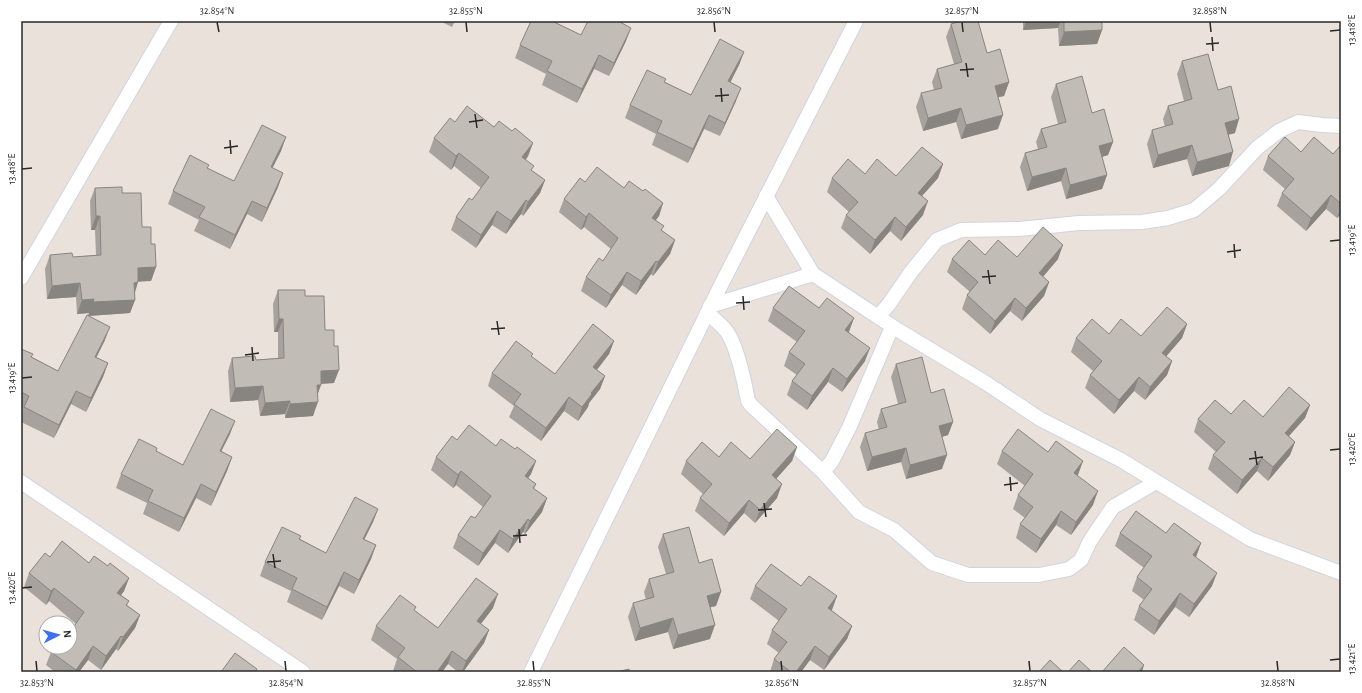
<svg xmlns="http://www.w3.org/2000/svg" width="1362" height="693" font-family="'Alegreya Sans',sans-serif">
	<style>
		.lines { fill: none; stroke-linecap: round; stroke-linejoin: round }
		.street-casing { stroke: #d0d4e0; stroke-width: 16 }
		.street { stroke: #fff; stroke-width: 14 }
		.wall { fill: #a7a29d }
		.shaded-wall { fill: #888480 }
		.building { fill: #c2bcb7; stroke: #888480 }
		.ticks { fill: none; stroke: #282828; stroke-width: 1.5 }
		.neatline { fill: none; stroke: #282828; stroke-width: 1.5 }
		.ticks-label { font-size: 10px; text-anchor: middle; fill: #282828 }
	</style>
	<rect width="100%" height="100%" fill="#eae2da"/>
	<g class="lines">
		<g class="street-casing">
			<path id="street" d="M766 196 813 274 898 330 986 383 1040 419 1121 460 1250 539 1341 573
				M21 278 171 21
				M710 306 813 274
				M707 313C714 319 722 325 727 332 737 346 745 384 748 401L751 405 823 472 832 461 849 428 892 327
				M878 317 889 304 911 272 937 240 961 230 1019 229 1079 223 1142 222 1168 218 1194 210 1219 189 1257 148 1279 131 1298 122 1322 125 1341 126
				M823 472 859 512 894 530 932 563 968 575H1039L1069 569 1081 560 1090 541 1113 507 1156 482
				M21 482 303 672
				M531 672 720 287 856 21"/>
		</g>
		<use href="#street" class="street"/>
	</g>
	<path class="wall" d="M440 21H455L452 27Z
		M555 21 554 22 581 35 588 21H620V22L626 41 609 76 594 69 577 103 542 85 546 74 515 58 520 45Z
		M1023 21H1102V30L1097 44 1059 46 1058 28 1023 30Z
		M951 24 987 53 1009 82 1004 96 998 97V129L961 139 956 122 923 131 916 107 921 93 934 90 932 82 937 69 954 64 946 37Z
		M744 52 739 65 730 82 736 101 720 136 704 129 688 163 652 145 656 134 625 118 630 105 665 82 691 95Z
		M1182 61 1218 90 1235 133 1229 134V166L1192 176 1187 159 1153 168 1147 144 1152 130 1165 127 1163 119 1168 106 1184 101 1177 74Z
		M1056 84 1092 113 1113 142 1108 155 1102 157 1107 175 1102 189 1066 199 1061 181 1027 191 1020 167 1025 153 1038 149 1036 142 1041 129 1058 124 1051 97Z
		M455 122 494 127 512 131 533 143 528 156 526 160 532 171 545 180 540 193 523 216 521 214 506 234 492 225 476 248 451 230 456 217 472 200 481 188 454 166 451 170 429 152 434 138Z
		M286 137 281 151 272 168 283 173 278 187 262 222 247 214 230 249 194 231 199 220 168 204 173 191 209 165 207 168 234 181Z
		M1341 145V214L1337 218 1326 209 1306 231 1277 206 1282 193 1285 189 1263 170 1268 156 1301 152 1333 154Z
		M943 164 938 178 922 196 923 215 901 241 890 231 870 254 841 228 846 215 849 212 827 192 832 178 865 174 896 176Z
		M585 182 643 191 663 203 659 216 656 220 662 231 675 240 670 254 653 276 651 274 636 295 622 285 606 308 581 291 586 277 603 261 611 249 584 227 581 230 559 212 564 199Z
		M95 188 122 193 151 244 156 267 151 281H138L134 293 135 300 130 313 88 316 105 340 96 358 108 363 103 377 86 412 71 404 54 438 21 422V414L23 409 21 408V349L32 357 58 371 88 316 89 313 77 314 76 297 47 299 45 269 50 255 73 257 96 255 95 230H91L90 201Z
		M985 255 1017 257 1058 259 1043 277 1049 282 1044 296 1022 321 1010 311 990 334 962 309 967 295 970 292 947 272 952 259Z
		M278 290 305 296 325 330 334 383 321 384 317 396 313 416 285 418V414L260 416 258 400 230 402 228 371 232 358 256 360 278 358V332H274L273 304Z
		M773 308H819L854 318 849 332 865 361 842 392 828 382 807 410 787 395 792 381 797 375 784 366 789 352 797 342 768 321Z
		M1187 324 1182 338 1166 356 1172 361 1167 375 1145 400 1134 391 1114 414 1085 388 1090 375 1093 371 1071 352 1076 338 1109 334 1141 336Z
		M614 341 609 354 597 370 605 376 600 389 589 403 588 407 578 421 564 411 541 441 509 417 514 406 488 386 492 373 531 357 555 374Z
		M896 364 931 393 953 422 948 435 942 437V469L906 479 901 462 867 471 860 447 865 433 879 430 877 422 881 409 898 404 891 377Z
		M1310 405 1305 418 1289 436 1295 442 1290 455 1268 481 1257 471 1237 494 1208 469 1213 455 1216 452 1194 432 1198 419 1263 417Z
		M230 434 221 451 232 457 227 471 211 506 196 498 179 532 143 514 147 503 116 488 121 474 156 451 183 465Z
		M457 440 515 449 536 461 531 474 528 478 536 484 534 489 547 498 542 512 525 534 523 532 508 553 495 543 478 566 453 548 458 535 475 518 483 507 456 485 453 488 431 470 436 457Z
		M797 447 792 461 776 479 777 498 755 523 744 513 724 536 695 511 700 498 703 494 681 474 686 461 719 457 750 459Z
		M1002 451 1048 452 1083 461 1077 475 1093 505 1071 535 1056 525 1036 553 1016 538 1020 524 1025 518 1013 509 1018 495 1025 486 997 464Z
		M378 509 373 522 364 540 376 545 371 559 354 594 339 586 322 620 287 602 291 591 260 576 265 562 301 536 300 539 326 553Z
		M1120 533H1166L1201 543 1196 557 1212 586 1189 617 1175 607 1154 635 1134 620 1139 606 1144 600 1132 591 1137 577 1144 568 1115 546Z
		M663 534 699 563 716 606 710 607V639L673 649 668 632 635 641 628 617 633 603 646 600 644 592 649 579 666 574 658 547Z
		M50 557 108 566 129 578 124 591 121 595 129 601 127 605 140 615 135 628 118 651 116 649 101 670 88 660 79 672H55L46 665 51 652 70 647 76 624 49 601 46 605 24 587 29 573Z
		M755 586H801L837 596 831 610 852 626 847 639 824 670 810 660 801 672H770L774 659 779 653 767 644 772 630 779 621 750 599Z
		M493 608 481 624 489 630 484 643 463 672H458L448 664 442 672H394L393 671 397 659 371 640 376 626 415 611 438 628Z"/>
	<path class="shaded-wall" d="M1026 21H1061L1058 28 1023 30Z
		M631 28 626 41 609 76 614 63Z
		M1102 30 1097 44 1059 46 1064 32Z
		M744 52 739 65 724 95 728 81Z
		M599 55 594 69 577 103 582 89Z
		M1009 82 1004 96 990 99 995 86Z
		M741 88 736 101 720 136 725 123Z
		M961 108 956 122 923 131 928 118Z
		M709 115 704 129 688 163 693 149Z
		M1003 115 998 129 961 139 966 125Z
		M1239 119 1235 133 1221 137 1225 123Z
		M286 137 281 151 266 181 271 167Z
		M1113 142 1108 155 1094 159 1099 146Z
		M533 143 528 156 517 171 522 157Z
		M1192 145 1187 159 1153 168 1158 155Z
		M1233 152 1229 166 1192 176 1197 162Z
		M459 153 454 166 451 170 456 156Z
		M943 164 938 178 913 206 918 193Z
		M1066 168 1061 181 1027 191 1032 177Z
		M283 173 278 187 262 222 267 208Z
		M1107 175 1102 189 1066 199 1070 185Z
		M545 180 540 193 523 216 528 202Z
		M1331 195 1326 209 1306 231 1311 218Z
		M526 200 521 214 506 234 511 221Z
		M252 201 247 214 230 249 235 235Z
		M928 201 923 215 901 241 906 227Z
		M663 203 659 216 647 231 652 218Z
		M1341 208V214L1337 218Z
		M497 211 492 225 476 248 481 235Z
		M589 213 584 227 581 230 586 217Z
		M96 216H100L95 230H91Z
		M895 217 890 231 870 254 875 240Z
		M675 240 670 254 653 276 658 262Z
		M1063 245 1058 259 1034 287 1039 273Z
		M656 261 651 274 636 295 641 281Z
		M156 267 151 281 133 282 138 268Z
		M627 272 622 285 606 308 611 295Z
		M138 282 134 296V283Z
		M1049 282 1044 296 1022 321 1026 308Z
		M80 283 76 297 47 299 52 286Z
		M1015 298 1010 311 990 334 995 321Z
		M94 299 135 300 130 313 88 316 89 313 77 314 82 300Z
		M854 318 849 331 840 343 845 330Z
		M279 319H283L278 332H274Z
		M1187 324 1182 338 1158 366 1162 353Z
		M110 327 105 340 90 370 95 357Z
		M614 341 609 354 588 381 593 367Z
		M870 348 865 361 842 392 847 379Z
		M1172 361 1167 375 1145 400 1150 387Z
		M108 363 103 377 86 412 91 398Z
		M833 368 828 382 807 410 812 396Z
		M339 370 334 383 316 384 321 371Z
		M605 376 600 389 589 403 588 407 578 421 582 407 591 393Z
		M1139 377 1134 391 1114 414 1119 400Z
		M317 385H321L316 399Z
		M263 386 258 400 230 402 235 388Z
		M76 391 71 404 54 438 59 425Z
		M569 397 564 411 541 441 546 428Z
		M290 401 285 414 260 416 265 403Z
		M318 402 313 416 285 418 290 404Z
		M1310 405 1305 418 1280 446 1285 433Z
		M235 421 230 434 215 464 220 451Z
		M953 422 948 435 934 439 939 426Z
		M1295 442 1290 455 1268 481 1273 467Z
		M797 447 792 461 767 489 772 475Z
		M906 448 901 462 867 471 872 457Z
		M947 455 942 469 906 479 910 465Z
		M232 457 227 471 211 506 216 492Z
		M1262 458 1257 471 1237 494 1242 480Z
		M536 461 531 474 520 489 525 476Z
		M1083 461 1078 475 1069 486 1074 473Z
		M461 471 456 485 453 488 458 475Z
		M201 484 196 498 179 532 184 518Z
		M782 484 777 498 755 523 760 510Z
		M1098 491 1093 505 1071 535 1076 522Z
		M547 498 542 512 525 534 530 521Z
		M749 500 744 513 724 536 729 523Z
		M378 509 373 522 358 552 363 539Z
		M1061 511 1056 525 1036 553 1041 539Z
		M528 519 523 532 508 553 513 539Z
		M500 530 495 543 478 566 483 553Z
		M1201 543 1196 557 1188 568 1193 555Z
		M376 545 371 559 354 594 359 580Z
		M344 572 339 586 322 620 327 607Z
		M1217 573 1212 586 1189 617 1194 604Z
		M129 578 124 591 113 606 117 593Z
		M54 588 49 601 46 605 51 591Z
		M721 592 716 606 702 609 707 596Z
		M1180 593 1175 607 1154 635 1159 621Z
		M498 594 493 608 472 635 477 621Z
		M837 596 832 610 823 621 828 608Z
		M140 615 135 628 118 651 123 637Z
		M673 618 668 632 635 641 640 628Z
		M715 625 710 639 673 649 678 635Z
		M852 626 847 639 824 670 829 657Z
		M489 630 484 643 463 672H462L466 661Z
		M121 636 116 649 101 670 106 656Z
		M93 646 88 660 79 672H75L76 670Z
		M815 646 810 660 801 672H796Z
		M452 651 448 664 442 672H437Z
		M1144 665 1142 672H1138Z"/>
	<path class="building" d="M531 21H555L554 22 581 35 588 21H618L631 28 614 63 599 55 582 89 547 71 552 61 520 45Z
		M961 21H978L987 53 1000 49 1009 82 995 86 1003 115 966 125 961 108 928 118 921 93 942 88 937 69 962 62 951 24Z
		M1064 21H1102V30L1064 32Z
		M720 39 744 52 728 81 741 88 725 123 709 115 693 149 657 132 662 121 630 105 647 70 666 79 664 82 691 95Z
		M1208 54 1218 90 1231 86 1239 119 1225 123 1233 152 1197 162 1192 145 1158 155 1152 130 1173 124 1168 106 1192 99 1182 61Z
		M1082 76 1092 113 1104 109 1113 142 1099 146 1107 175 1070 185 1066 168 1032 177 1025 153 1047 147 1041 129 1066 122 1056 84Z
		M467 106 494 127 499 121 512 131 515 128 533 143 522 157 534 166 531 170 545 180 528 202 526 200 511 221 497 211 481 235 456 217 469 198 472 200 489 177 459 153 456 156 434 138 450 118 455 122Z
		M262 125 286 137 271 167 283 173 267 208 252 201 235 235 199 217 205 207 173 191 190 155 209 165 207 168 234 181Z
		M1285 137 1301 152 1314 137 1333 154 1341 145V204L1331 195 1311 218 1282 193 1294 179 1268 156Z
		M922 147 943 164 918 193 928 201 906 227 895 217 875 240 846 215 858 202 832 178 848 159 865 174 877 159 896 176Z
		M597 167 624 188 629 181 643 191 645 189 663 203 652 218 664 226 661 230 675 240 658 262 656 261 641 281 627 272 611 295 586 277 599 258 603 261 618 238 589 213 586 217 564 199 580 178 585 182Z
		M122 187V193H141L142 227H151V244H155L156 267 138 268V282L134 283 135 300 93 302 94 299 82 300 80 283 52 286 50 255 72 253 73 257 101 255 100 216H96L95 188Z
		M1043 227 1063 245 1039 273 1049 282 1026 308 1015 298 995 321 967 295 978 282 952 259 969 240 985 255 998 240 1017 257Z
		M789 286 819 308 827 298 854 318 845 330 870 348 847 379 833 368 812 396 792 381 805 364 789 352 805 331 773 308Z
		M278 290H305V296H324L325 330H334V346H338L339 370 321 371V385H317L318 402 290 404V401L265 403 263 386 235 388 232 358 255 356 256 360 284 358 283 319H279Z
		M1167 307 1187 324 1162 353 1172 361 1150 387 1139 377 1119 400 1090 375 1102 361 1076 338 1092 319 1109 334 1121 319 1141 336Z
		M87 315 110 327 95 357 108 363 91 398 76 391 59 425 24 407 29 396 21 392V349L33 354 31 357 58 371Z
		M593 324 614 341 593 367 605 376 591 393 592 394 582 407 569 397 546 428 514 404 521 394 492 373 516 341 533 354 531 356 555 374Z
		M922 357 931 393 944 389 953 422 939 426 947 455 910 465 906 448 872 457 865 433 887 427 881 409 906 402 896 364Z
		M1289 387 1310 405 1285 433 1295 442 1273 467 1262 458 1242 480 1213 455 1225 442 1198 419 1215 400 1231 414 1244 400 1263 417Z
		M211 409 235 421 220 451 232 457 216 492 201 484 184 518 148 501 153 490 121 474 139 439 157 448 156 451 183 465Z
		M469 425 496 446 501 439 515 449 517 447 536 461 525 476 536 484 533 488 547 498 530 521 528 519 513 539 500 530 483 553 458 535 471 516 475 518 491 496 461 471 458 475 436 457 452 436 457 440Z
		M777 429 797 447 772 475 782 484 760 510 749 500 729 523 700 498 712 484 686 461 702 442 719 457 731 442 750 459Z
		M1018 429 1048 452 1056 441 1083 461 1074 473 1098 491 1076 522 1061 511 1041 539 1020 524 1033 507 1018 495 1033 474 1002 451Z
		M355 497 378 509 363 539 376 545 359 580 344 572 327 607 292 589 297 578 265 562 282 527 301 536 299 539 326 553Z
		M1136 511 1166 533 1174 523 1201 543 1193 555 1217 573 1194 604 1180 593 1159 621 1139 606 1152 589 1137 577 1152 556 1120 533Z
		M689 527 699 563 712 559 721 592 707 596 715 625 678 635 673 618 640 628 633 603 654 597 649 579 674 572 663 534Z
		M62 541 89 563 94 556 108 566 110 563 129 578 117 593 129 601 126 605 140 615 123 637 121 636 106 656 93 646 76 670 51 652 54 647H70V632L84 612 54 588 51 591 29 573 45 553 50 557Z
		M771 564 801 586 809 576 837 596 828 608 852 626 829 657 815 646 796 672H791L774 659 787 642 772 630 787 609 755 586Z
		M476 578 498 594 477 621 489 630 466 661 452 651 437 672H417L398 657 405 648 376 626 400 595 416 607 414 610 438 628Z
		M1124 647 1144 665 1138 672H1102Z
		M235 653 257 669 255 672H221Z
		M1050 660 1063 672H1039Z
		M1079 660 1092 672H1068Z
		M629 669V672H617Z"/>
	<path class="ticks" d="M217 22 219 32M466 22 467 32M714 22 715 32M962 22 963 32M1210 22 1211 32M1330 31 1340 30M1212 37 1213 51M1206 44 1219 43M966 63 968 77M960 70 974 69M721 88 722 102M715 96 729 95M475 114 477 128M469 122 483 120M230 140 231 154M224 148 238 146M22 169 32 168M1330 241 1340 240M1234 244 1235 258M1227 252 1241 250M988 270 990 284M982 277 996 276M743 296 744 310M736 303 750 302M497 321 499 335M491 329 505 328M252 347 253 361M245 355 259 353M22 378 32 377M1330 450 1340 449M1255 451 1257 465M1249 459 1263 457M1010 477 1011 491M1004 485 1018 483M764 503 766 517M758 510 772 509M519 529 520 543M513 536 527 535M273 554 275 568M267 562 281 561M22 588 32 587M1330 660 1340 659M36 661 37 671M285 661 286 671M533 661 534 671M781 661 782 671M1029 661 1030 671M1277 661 1278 671"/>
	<rect width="1362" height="693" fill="none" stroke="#ffffff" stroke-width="44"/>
	<g transform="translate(58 635) rotate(84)"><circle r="19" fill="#ffffff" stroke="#a9a9a9"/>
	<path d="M0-3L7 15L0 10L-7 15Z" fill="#416df0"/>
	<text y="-6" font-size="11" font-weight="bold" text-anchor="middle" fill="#282828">N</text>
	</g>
	<rect x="22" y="22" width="1318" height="649" class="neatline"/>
	<g class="ticks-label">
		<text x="217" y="14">32.854°N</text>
		<text x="466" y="14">32.855°N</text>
		<text x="714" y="14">32.856°N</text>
		<text x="962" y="14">32.857°N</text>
		<text x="1210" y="14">32.858°N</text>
		<text transform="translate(1351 30) rotate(-90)" y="4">13.418°E</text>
		<text transform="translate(11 169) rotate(-90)" y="4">13.418°E</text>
		<text transform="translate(1351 240) rotate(-90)" y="4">13.419°E</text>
		<text transform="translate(11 378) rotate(-90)" y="4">13.419°E</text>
		<text transform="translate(1351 449) rotate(-90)" y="4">13.420°E</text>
		<text transform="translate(11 588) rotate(-90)" y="4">13.420°E</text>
		<text transform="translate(1351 659) rotate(-90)" y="4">13.421°E</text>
		<text x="37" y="686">32.853°N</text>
		<text x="286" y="686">32.854°N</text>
		<text x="534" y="686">32.855°N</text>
		<text x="782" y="686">32.856°N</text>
		<text x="1030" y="686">32.857°N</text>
		<text x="1278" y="686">32.858°N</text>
	</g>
</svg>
